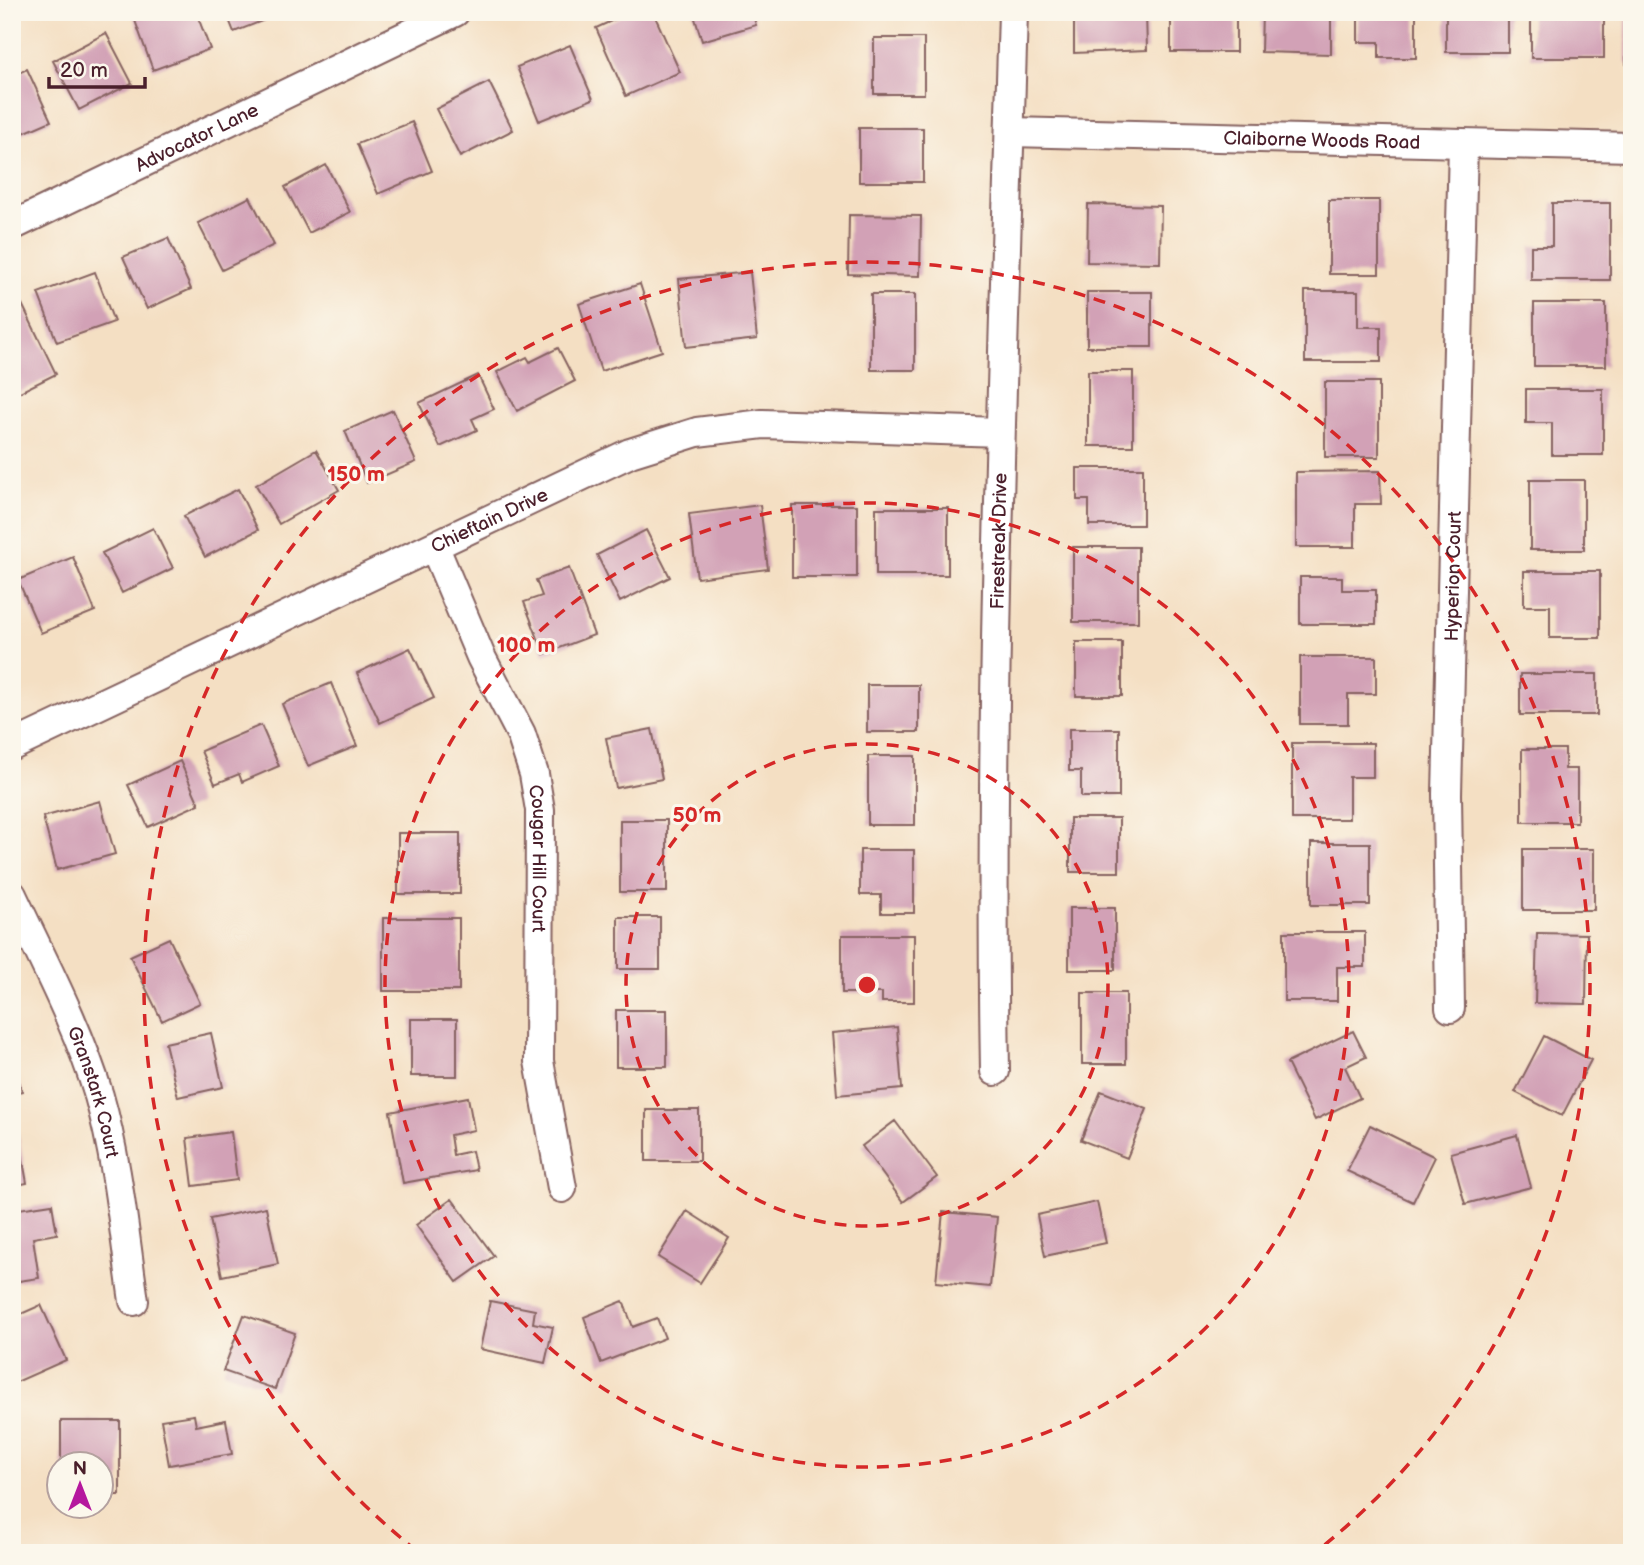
<svg xmlns="http://www.w3.org/2000/svg" width="1644" height="1565" font-family="'Balsamiq Sans',sans-serif">
	<style>
		.building { fill: #d2a1b6 }
		.lines { fill: none; stroke-linecap: round; stroke-linejoin: round }
		.minor-casing { stroke: #866260; stroke-width: 32 }
		.minor { stroke: #fff; stroke-width: 28 }
		.ring { fill: none; stroke: #d62828; stroke-width: 3.5; stroke-dasharray: 12 9 }
		.labels { text-anchor: middle; stroke-width: 6; stroke-linejoin: round; paint-order: stroke }
		.street-label { font-size: 19px; fill: #4a1f2b; stroke: #fbf7ec }
		.centre { fill: #d62828; stroke: #fbf7ec; stroke-width: 3.5 }
		.ring-label { font-size: 21px; text-anchor: middle; font-weight: bold; fill: #d62828; stroke: #fbf7ec; stroke-width: 6; stroke-linejoin: round; paint-order: stroke }
	</style>
	<rect width="100%" height="100%" fill="#fbf7ec"/>
	<filter id="ink" filterUnits="userSpaceOnUse"><feTurbulence type="fractalNoise" baseFrequency=".0143" numOctaves="2"/><feDisplacementMap in="SourceGraphic" scale="14" xChannelSelector="R" yChannelSelector="G"/><feConvolveMatrix kernelMatrix="1 2 1 2 8 2 1 2 1" color-interpolation-filters="sRGB"/></filter>
	<filter id="wash" filterUnits="userSpaceOnUse"><feTurbulence type="fractalNoise" baseFrequency=".00686" numOctaves="4" result="noise"/><feDisplacementMap in="SourceGraphic" scale="28" xChannelSelector="R" yChannelSelector="G"/><feGaussianBlur stdDeviation="1.57" result="paint"/><feColorMatrix in="noise" values="0 0 0 0 0 0 0 0 0 0 0 0 0 0 0 0 0 1.4 0 .05"/><feComposite in="paint" operator="in"/></filter>
	<g filter="url(#wash)">
		<rect width="100%" height="100%" fill="#f4dfc3"/>
		<g id="blocks">
			<path class="building" d="M140 12H196L210 49 153 70 133 15Z
				M226 12H285L234 32Z
				M631 12H653L680 72 626 96 596 28Z
				M693 12H752L756 25 702 41Z
				M1074 12H1146L1147 50 1074 53Z
				M1171 12H1236V52H1171Z
				M1262 12H1331V54L1261 52Z
				M1358 12H1416V58H1379V42H1358Z
				M1446 12H1508V52H1446Z
				M1531 12H1604V58H1531Z
				M1626 12H1632V64H1626Z
				M106 33 132 83 79 110 53 61Z
				M874 38H924V94H874Z
				M570 45 593 99 539 121 517 67Z
				M27 69 51 121 12 138V76Z
				M489 82 513 130 460 157 436 109Z
				M412 122 432 171 378 194 357 144Z
				M859 128H923V182H859Z
				M326 165 350 212 309 233 285 187Z
				M250 197 274 245 222 270 198 223Z
				M1329 200H1379V274H1329Z
				M1552 203H1610V280H1531V246H1552Z
				M1088 204 1161 206 1160 263 1087 262Z
				M849 215 921 216 920 276 848 274Z
				M168 238 191 289 147 309 123 257Z
				M95 272 114 322 57 342 38 293Z
				M750 272 757 339 686 347 679 279Z
				M640 284 662 351 601 371 579 304Z
				M1305 291H1358V327H1381V362H1305Z
				M1087 292H1152V347H1087Z
				M871 294H915V370H871Z
				M1534 303H1606V366H1534Z
				M22 304 56 374 12 396V309Z
				M558 348 575 381 517 411 497 372 527 357 530 362Z
				M1088 371H1133V446H1088Z
				M478 375 494 409 472 419 477 430 440 447 419 403Z
				M1325 382H1379V457H1325Z
				M1526 389H1603V455H1552V423H1526Z
				M393 410 416 462 367 483 345 431Z
				M316 450 339 490 279 524 256 485Z
				M1077 468H1143V525H1089V500H1077Z
				M1380 471 1381 504H1355V547H1296V472Z
				M1530 480H1584V550H1530Z
				M238 489 258 530 205 557 184 516Z
				M760 505 768 569 697 578 689 514Z
				M792 505H857V577H792Z
				M876 508H948V575H876Z
				M153 528 173 568 122 593 102 553Z
				M646 530 670 577 620 602 597 555Z
				M1073 547H1138V622H1073Z
				M73 557 95 611 41 633 18 580Z
				M569 568 594 635 544 654 524 602 542 596 536 580Z
				M1524 571H1600V638H1550V606H1524Z
				M1300 577H1342V590H1376V624H1300Z
				M1076 642H1122V696H1076Z
				M410 648 434 698 380 723 357 673Z
				M1300 657H1376V694H1348V724H1300Z
				M1520 674H1597V715H1520Z
				M331 683 357 746 308 766 282 704Z
				M867 685H919V732H867Z
				M261 725 279 766 242 782 239 774 215 784 201 751Z
				M652 729 662 779 616 788 606 738Z
				M1069 729H1119V797H1081V771H1069Z
				M1292 743H1373V777H1349V819H1292Z
				M1522 749H1565V769H1577V822H1522Z
				M868 756H915V825H868Z
				M180 761 199 804 148 827 128 785Z
				M100 801 115 854 57 870 43 817Z
				M1070 818H1119V872H1070Z
				M620 820H667V892H620Z
				M398 833H460V894H398Z
				M1311 843H1370V905H1311Z
				M1523 849H1594V910H1523Z
				M860 850H914V913H881V895H860Z
				M1069 908H1115V970H1069Z
				M618 917H660V969H618Z
				M383 918H459V991H383Z
				M1284 932H1365V967H1337V1001H1284Z
				M1537 933 1587 934 1586 1004 1535 1003Z
				M842 935H914V1002H882V993H842Z
				M169 938 200 1003 162 1021 130 956Z
				M1082 993H1126V1064H1082Z
				M616 1010H667V1067H616Z
				M411 1019H457V1076H411Z
				M897 1027 902 1089 837 1095 832 1033Z
				M1353 1031 1366 1057 1345 1067 1360 1098 1315 1120 1287 1063Z
				M211 1033 223 1087 178 1097 165 1043Z
				M1544 1036 1591 1060 1562 1116 1515 1092Z
				M12 1058 22 1091 12 1094Z
				M1101 1091 1147 1109 1127 1158 1081 1140Z
				M468 1097 474 1130 450 1135 453 1155 472 1151 476 1170 403 1183 390 1112Z
				M646 1110H699V1161H646Z
				M895 1121 937 1177 903 1202 862 1146Z
				M1370 1125 1435 1157 1413 1202 1347 1171Z
				M17 1127 27 1183 12 1186V1128Z
				M231 1132 237 1180 193 1186 187 1138Z
				M1517 1135 1531 1187 1465 1204 1451 1153Z
				M452 1199 494 1256 457 1282 416 1225Z
				M1097 1202 1106 1243 1045 1256 1037 1215Z
				M52 1204 57 1234 33 1238 39 1278 12 1282V1210Z
				M266 1207 278 1264 222 1276 210 1219Z
				M687 1211 729 1238 700 1283 658 1257Z
				M943 1212 997 1217 990 1287 936 1282Z
				M490 1301 535 1310 533 1323 553 1327 545 1363 480 1349Z
				M623 1301 633 1327 657 1318 665 1338 601 1363 584 1317Z
				M41 1305 66 1360 12 1384V1318Z
				M244 1315 295 1333 275 1389 223 1371Z
				M194 1415 196 1426 226 1420 232 1454 169 1465 161 1420Z
				M61 1421H120V1495H102V1464H61Z"/>
		</g>
	</g>
	<g filter="url(#ink)">
		<use href="#blocks" fill-opacity="0" stroke="#866260" stroke-width="2"/>
		<g class="lines">
			<g class="minor-casing">
				<g id="minor">
					<path id="s1" d="M1010 132 1632 147"/>
					<path id="s2" d="M12 226 455 12"/>
					<path id="s3" d="M435 548 481 657 521 734 534 774 540 810 539 1061 562 1188"/>
					<path id="s4" d="M12 746 630 453 697 432 763 424 1000 432"/>
					<path id="s5" d="M12 895C43 961 78 1026 99 1096 118 1162 124 1233 134 1301"/>
					<path id="s6" d="M1450 1008 1447 794 1463 144"/>
					<path id="s7" d="M995 1071C989 718 1003 365 1013 12"/>
				</g>
			</g>
			<use href="#minor" class="minor"/>
		</g>
	</g>
	<g class="ring">
		<circle cx="867" cy="985" r="241"/>
		<circle cx="867" cy="985" r="482"/>
		<path d="M417 1551A723 723 0 1 1 1317 1551"/>
	</g>
	<g class="labels">
		<g class="street-label">
			<text dy="7" stroke="none"><textPath href="#s2" startOffset="205">Advocator Lane</textPath></text>
			<text dy="7" stroke="none"><textPath href="#s1" startOffset="312">Claiborne Woods Road</textPath></text>
			<text dy="7" stroke="none"><textPath href="#s4" startOffset="528">Chieftain Drive</textPath></text>
			<text dy="7" stroke="none"><textPath href="#s7" startOffset="530">Firestreak Drive</textPath></text>
			<text dy="7" stroke="none"><textPath href="#s6" startOffset="432">Hyperion Court</textPath></text>
			<text dy="7" stroke="none"><textPath href="#s3" startOffset="332">Cougar Hill Court</textPath></text>
			<text dy="7" stroke="none"><textPath href="#s5" startOffset="214">Granstark Court</textPath></text>
		</g>
	</g>
	<circle cx="867" cy="985" r="10" class="centre"/>
	<g class="ring-label">
		<text x="356" y="481">150 m</text>
		<text x="526" y="652">100 m</text>
		<text x="697" y="822">50 m</text>
	</g>
	<rect width="1644" height="1565" fill="none" stroke="#fbf7ec" stroke-width="42"/>
	<g transform="translate(80 1485)"><circle r="33" fill="#fbf7ec" stroke="#b4a19f" stroke-width="2"/>
	<path d="M0-5L12 26L0 18L-12 26Z" fill="#b5179e"/>
	<text y="-10" font-size="19" font-weight="bold" text-anchor="middle" fill="#4a1f2b">N</text>
	</g>
	<path d="M49 77v10h96v-10" fill="none" stroke="#4a1f2b" stroke-width="3.5"/>
	<text x="60" y="77" font-size="21" fill="#4a1f2b" stroke="#fbf7ec" stroke-width="5" paint-order="stroke">20 m</text>
</svg>
